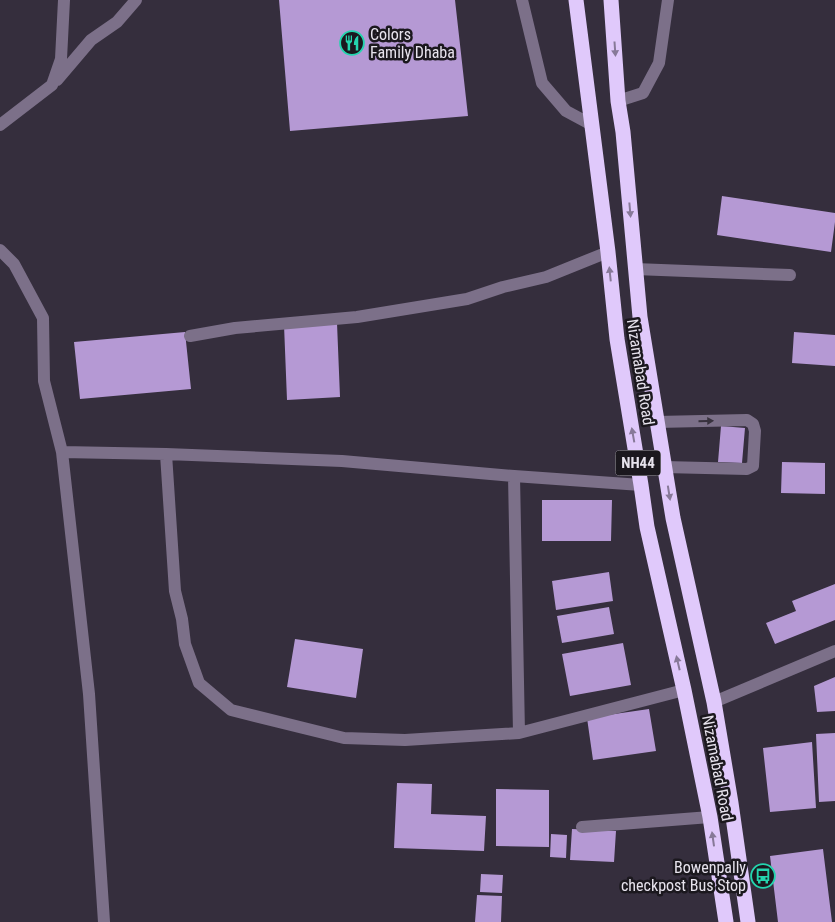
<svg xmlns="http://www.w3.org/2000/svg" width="835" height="922" font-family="'Roboto Condensed',sans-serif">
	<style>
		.building { fill: #b599d4 }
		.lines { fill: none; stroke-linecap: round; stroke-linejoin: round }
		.minor { stroke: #7c7089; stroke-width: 12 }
		.highway { stroke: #e0c9fb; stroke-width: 15 }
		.oneway { fill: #877998 }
		.oneway2 { fill: #38323e }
		.labels { text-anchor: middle; stroke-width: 5; stroke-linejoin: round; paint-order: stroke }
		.shield { fill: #1b181e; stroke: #aaa6af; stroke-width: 1 }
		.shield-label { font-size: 15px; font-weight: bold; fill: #e7e3ed }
		.poi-label { font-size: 16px; fill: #e7e3ed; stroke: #1b181e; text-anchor: start }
		.street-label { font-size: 16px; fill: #e7e3ed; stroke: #1b181e }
	</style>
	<rect width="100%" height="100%" fill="#352e3d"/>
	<path class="building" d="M279 0H455L468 116 290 131Z
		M722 196 835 213V222L831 252 717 235Z
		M337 323 340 397 287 400 284 325Z
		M185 332 191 389 80 399 74 342Z
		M794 332 835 335V366L792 363Z
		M721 426 745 428 742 463 718 462Z
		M782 462 825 463V494L781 493Z
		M542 500H612L611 541H542Z
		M609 572 613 601 556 610 552 581Z
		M835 584V620L775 644 766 623 796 611 792 601Z
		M609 607 614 634 562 643 557 616Z
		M295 639 363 649 356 698 287 687Z
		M623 643 631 685 570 696 562 654Z
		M835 677V711L817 712 814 686Z
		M649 709 656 751 593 760 587 718Z
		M835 733V801L819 802 816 734Z
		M812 742 816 808 770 812 763 748Z
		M397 783 432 784 431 814 486 816 484 851 394 848Z
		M496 789 549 790V847L496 846Z
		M572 829 616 831 614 862 570 860Z
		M551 834 567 835 566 858 550 857Z
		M823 849 832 922H778L770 856Z
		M481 874 503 875 502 893 480 892Z
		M477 895 502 896 501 922H475Z"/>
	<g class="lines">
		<path class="minor" d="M522 0 542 83 566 111 592 125
			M57 80 91 40 117 22 136 0
			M618 101 643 93 659 63 668 0
			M0 125 52 85 61 59 64 0
			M0 250 14 264 43 318 44 381 62 452 89 694 104 922
			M635 269 790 275
			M190 336 235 328 357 317 467 299 503 287 546 277 608 252
			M657 422 747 420 753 424 755 431 753 466 747 469 664 467
			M62 452 166 454 342 461 514 476 641 485
			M166 454 175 591 182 619 185 644 199 683 231 710 344 738 405 740 519 733 684 690
			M514 476 519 733
			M714 702 835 651
			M582 827 710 817"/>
		<path class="highway" d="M576 0 608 252 617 339 641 485 647 527 684 690 710 817 726 922
			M611 0 618 101 623 132 640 317 673 518 714 702 731 803 748 922"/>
	</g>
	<defs><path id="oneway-solid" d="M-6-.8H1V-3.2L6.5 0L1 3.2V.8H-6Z" transform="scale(1.25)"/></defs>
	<g class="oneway">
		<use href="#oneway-solid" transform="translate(615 49) rotate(86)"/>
		<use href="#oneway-solid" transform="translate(630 210) rotate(85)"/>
		<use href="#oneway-solid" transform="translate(610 274) rotate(-96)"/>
		<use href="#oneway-solid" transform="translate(633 435) rotate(-100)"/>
		<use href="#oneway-solid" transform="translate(669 493) rotate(81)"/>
		<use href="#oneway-solid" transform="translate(678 663) rotate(-103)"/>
		<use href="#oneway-solid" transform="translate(713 839) rotate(-98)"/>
	</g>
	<use class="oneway2" href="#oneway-solid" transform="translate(706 421) rotate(-1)"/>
	<defs>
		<g id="restaurant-ring" transform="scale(1.25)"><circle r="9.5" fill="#1b181e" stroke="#24d5ae" stroke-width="1.5"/><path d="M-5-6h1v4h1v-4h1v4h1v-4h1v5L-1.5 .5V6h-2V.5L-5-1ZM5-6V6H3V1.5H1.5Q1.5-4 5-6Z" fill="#24d5ae"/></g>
		<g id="bus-ring" transform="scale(1.25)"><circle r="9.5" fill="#1b181e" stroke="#24d5ae" stroke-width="1.5"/><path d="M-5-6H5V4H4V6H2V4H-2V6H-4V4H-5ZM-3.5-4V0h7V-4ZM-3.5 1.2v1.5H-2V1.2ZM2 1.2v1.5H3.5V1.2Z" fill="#24d5ae"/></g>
	</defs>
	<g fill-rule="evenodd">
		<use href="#restaurant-ring" x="352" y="43"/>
		<use href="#bus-ring" x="763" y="876"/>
	</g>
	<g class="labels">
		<rect class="shield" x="615.5" y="450.5" width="45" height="25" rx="4"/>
		<g class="shield-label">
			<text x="638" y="468">NH44</text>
		</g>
		<g class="poi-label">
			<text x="370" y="40">Colors<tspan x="370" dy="18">Family Dhaba</tspan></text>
			<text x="746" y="873" text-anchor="end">Bowenpally<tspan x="746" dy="18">checkpost Bus Stop</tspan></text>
		</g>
		<g class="street-label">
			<text transform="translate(641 372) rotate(81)" y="6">Nizamabad Road</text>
			<text transform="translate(718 768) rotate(79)" y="6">Nizamabad Road</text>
		</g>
	</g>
</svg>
